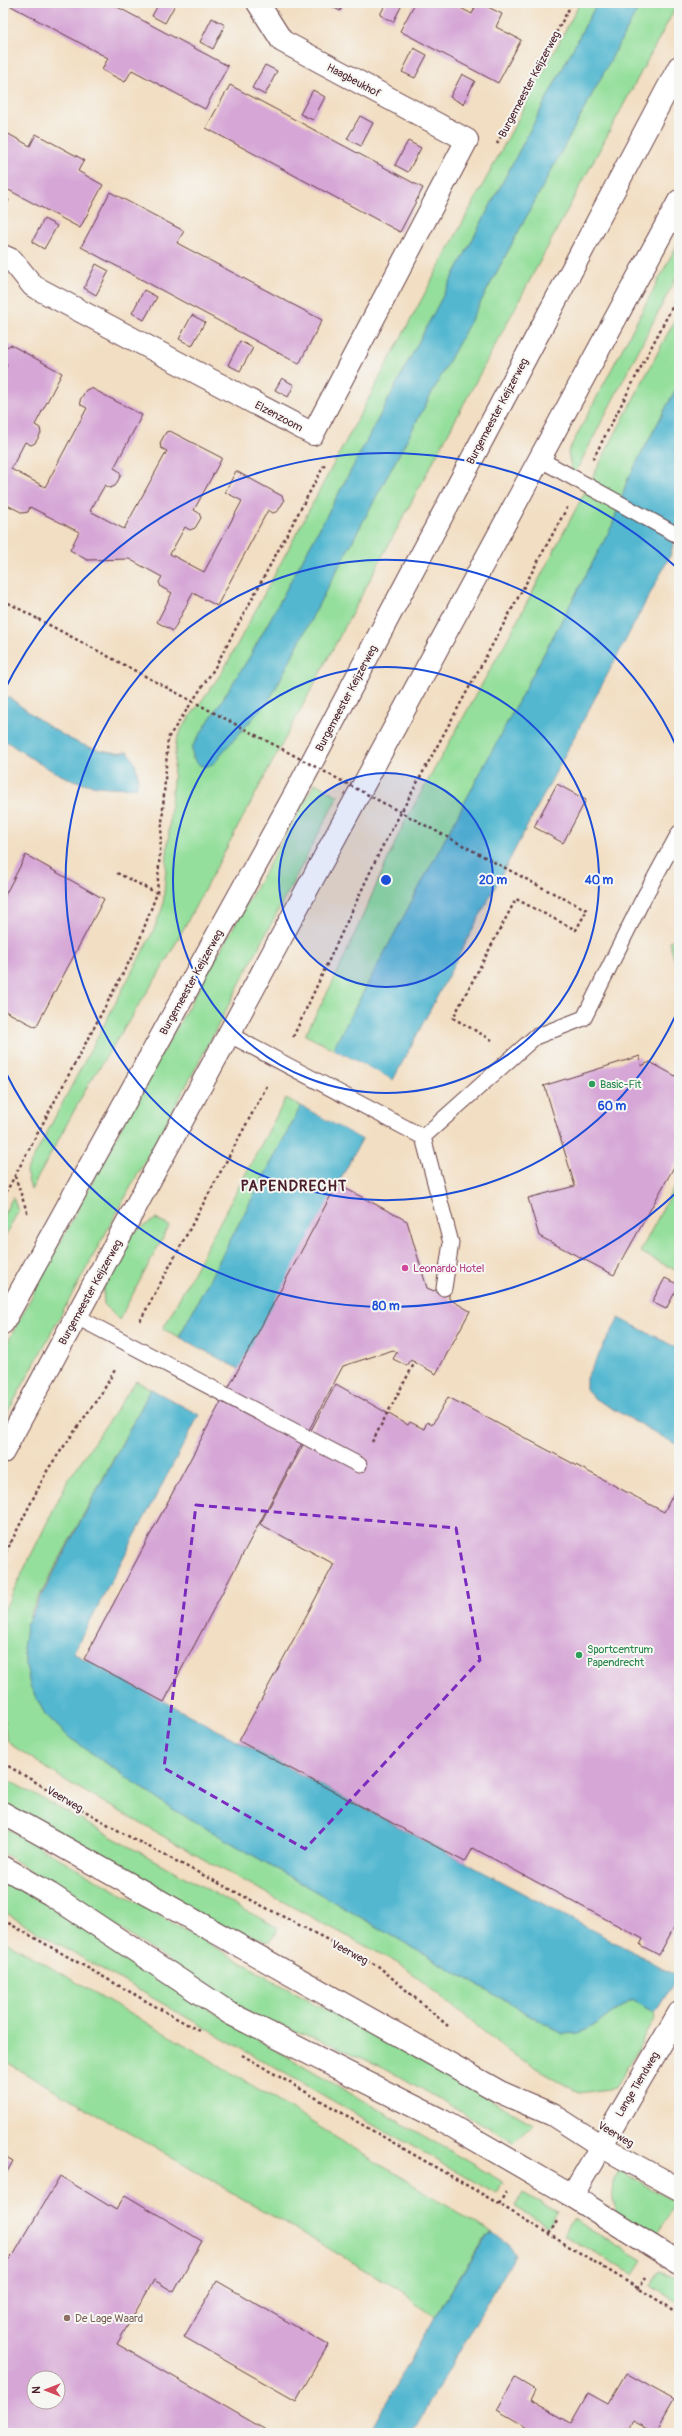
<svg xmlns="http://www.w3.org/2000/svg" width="682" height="2436" font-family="Pangolin,sans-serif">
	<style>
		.green { fill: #94df9b; stroke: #6f7f63 }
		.water { fill: #52b7d0; stroke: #4e6b7e }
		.pier { fill: #f2dec2 }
		.building { fill: #d6a6d6; fill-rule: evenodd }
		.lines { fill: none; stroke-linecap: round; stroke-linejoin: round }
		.service-casing { stroke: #633c42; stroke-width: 17 }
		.minor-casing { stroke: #633c42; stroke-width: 24 }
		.tertiary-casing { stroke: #633c42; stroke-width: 24 }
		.secondary-casing { stroke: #633c42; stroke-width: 24 }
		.path { stroke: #633c42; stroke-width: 2.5; stroke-dasharray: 3 3; stroke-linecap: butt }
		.service { stroke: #fff; stroke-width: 15 }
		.minor { stroke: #fff; stroke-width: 22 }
		.tertiary { stroke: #fff; stroke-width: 22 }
		.secondary { stroke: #fff; stroke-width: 22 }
		.path-bridge { stroke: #633c42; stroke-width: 2.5; stroke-dasharray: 3 3; stroke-linecap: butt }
		.marked { fill: none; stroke: #7b2cbf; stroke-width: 3; stroke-dasharray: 8 5; stroke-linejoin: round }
		.ring { fill: none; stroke: #1d4ed8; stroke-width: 2 }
		.leisure-dot { fill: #2e9e5b; stroke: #f6f6f2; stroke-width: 1.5 }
		.hotel-dot { fill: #d1479c; stroke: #f6f6f2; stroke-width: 1.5 }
		.education-dot { fill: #8d6e63; stroke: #f6f6f2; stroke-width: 1.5 }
		.labels { text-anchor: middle; stroke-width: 4; stroke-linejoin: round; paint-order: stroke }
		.street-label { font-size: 11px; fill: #4a1f2b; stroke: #f6f6f2 }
		.leisure-label { font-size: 11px; fill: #27864d; stroke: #f6f6f2; text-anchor: start }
		.hotel-label { font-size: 11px; fill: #b23c85; stroke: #f6f6f2; text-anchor: start }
		.education-label { font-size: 11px; fill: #785e54; stroke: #f6f6f2; text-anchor: start }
		.district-label { font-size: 15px; font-weight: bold; letter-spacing: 1px; fill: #4a1f2b; stroke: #f6f6f2 }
		.centre { fill: #1d4ed8; stroke: #f6f6f2; stroke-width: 2 }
		.ring-label { font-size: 12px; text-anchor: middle; font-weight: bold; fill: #1d4ed8; stroke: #f6f6f2; stroke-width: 4; stroke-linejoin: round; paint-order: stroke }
	</style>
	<rect width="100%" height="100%" fill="#f6f6f2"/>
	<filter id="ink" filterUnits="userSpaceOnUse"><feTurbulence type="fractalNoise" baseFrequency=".025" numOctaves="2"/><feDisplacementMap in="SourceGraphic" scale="8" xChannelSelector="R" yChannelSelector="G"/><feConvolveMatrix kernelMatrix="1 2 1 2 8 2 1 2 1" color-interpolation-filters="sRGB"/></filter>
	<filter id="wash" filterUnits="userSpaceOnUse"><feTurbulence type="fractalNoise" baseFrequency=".012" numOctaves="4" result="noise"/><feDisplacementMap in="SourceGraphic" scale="16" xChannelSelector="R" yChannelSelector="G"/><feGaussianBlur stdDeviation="0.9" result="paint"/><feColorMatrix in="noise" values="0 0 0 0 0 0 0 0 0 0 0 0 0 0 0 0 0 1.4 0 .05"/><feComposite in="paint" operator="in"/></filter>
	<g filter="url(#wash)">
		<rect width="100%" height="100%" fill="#f2dec2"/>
		<path class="green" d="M580 3H597L347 478 249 658 192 747 193 759 200 765 219 758 221 754 270 699 323 596 641 3H678L163 967 87 1087 31 1190 26 1172 153 932 163 906 176 742 182 728 223 671Z
			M679 241V272L573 477 568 452Z
			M679 312V383L627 481 612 526 333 1049 305 1035 337 974 403 825 513 629Z
			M315 783 338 796 192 1075 3 1421V1351L135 1101Z
			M679 938V976L669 941Z
			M286 1098 301 1106 179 1337 163 1329Z
			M679 1178V1272L640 1252Z
			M13 1197 18 1211 3 1241V1216Z
			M156 1219 169 1226 119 1320 104 1304 103 1289 132 1233Z
			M136 1381 151 1389 30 1614 23 1649 30 1686 45 1714 70 1738 171 1808 563 2034 586 2030 632 2000 655 2013 656 2018 615 2088 579 2093 509 2052 403 1966 205 1860 68 1782 13 1746 7 1740 3 1715V1612L68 1480Z
			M4 1778 278 1928 270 1942 209 1923 3 1803Z
			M3 1826 302 1997 404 2051 533 2124 514 2142 387 2069 330 2044 248 2013 3 1853Z
			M3 1880 45 1903 262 2042 503 2182 496 2194 39 1933 3 1911Z
			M3 1940 206 2057 493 2234 485 2237 434 2318 402 2291 3 2060Z
			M619 2170 676 2203 653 2241C624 2222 599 2210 619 2170Z
			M523 2193 557 2212 549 2226 515 2207Z
			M572 2219 642 2260 633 2274 563 2235Z
			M659 2272 679 2279V2303L651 2286Z"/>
		<path class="water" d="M597 3H641L323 596 270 699 221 754C217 764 202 773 194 759 192 756 192 750 192 747L249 658 347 478Z
			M679 383V522L670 556 393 1080 333 1049 612 526 627 481Z
			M3 693C41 720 79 756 128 752 137 764 139 773 137 787 76 791 51 772 3 739Z
			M301 1106 362 1139 239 1369 179 1337Z
			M619 1318 679 1349V1446L595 1399 586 1389V1378Z
			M151 1389 199 1415 73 1653 678 1976 655 2013 632 2000 586 2030 579 2033 563 2034 171 1808 70 1738 45 1714 30 1686 23 1649 26 1625Z
			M493 2234 508 2244 515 2254 412 2433H369L434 2318 486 2237Z"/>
		<path class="pier" d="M331 1048 393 1080 392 1081 332 1051Z
			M299 1105 363 1138 362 1139 301 1106Z"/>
		<g id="blocks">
			<path class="building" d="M13 3H110L228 66 205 109 132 70 125 82 102 70 108 58 11 6Z
				M159 3H176L165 23 152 16Z
				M325 3H344L340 11Z
				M386 3H403L393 22 380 15Z
				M415 3H451L472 14 477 3H480L502 14 496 27 521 40 498 83 400 31Z
				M212 18 225 25 213 49 200 42Z
				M414 48 427 55 415 78 402 72Z
				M265 65 277 71 265 95 252 88Z
				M462 74 475 81 463 104 450 97Z
				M230 85 423 188 400 232 206 128Z
				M313 90 325 97 313 120 300 114Z
				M360 116 373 123 361 146 347 139Z
				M3 131 30 146 36 134 84 160 78 171 103 185 80 228 3 187Z
				M408 141 421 148 408 172 395 165Z
				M110 192 184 231 177 243 322 320 299 364 81 247Z
				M3 197 9 200 3 211Z
				M44 219 57 226 44 249 32 242Z
				M96 264 109 271 96 295 84 288Z
				M144 290 157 297 144 320 132 313Z
				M192 315 205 322 192 346 179 339Z
				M240 341 253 348 240 371 228 365Z
				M11 345 62 373 35 425 40 428 41 433 35 443 31 445 25 442 11 469 45 487 87 408 81 405 80 400 86 390 91 388 142 415 114 468 119 471 121 475 115 486 110 488 105 485 90 511 124 529 167 451 161 448 160 443 166 432 170 431 222 458 194 510 199 513 201 518 195 528 190 530 185 527 170 554 204 572 242 501 225 492 236 471 282 496 284 501 278 511 273 513 268 510 217 606 193 593 173 631 157 622 172 593 161 587 159 582 162 577 129 559 87 560 70 550 79 532 30 507 28 512 23 513 3 503V373L7 365 3 363V352L6 347Z
				M282 378 294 385 288 397 275 390Z
				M557 784 586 800 563 843 534 827Z
				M26 855 104 899 36 1027 3 1010V899Z
				M640 1056 641 1066 650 1062 679 1078V1158L614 1275 539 1236 528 1198 575 1186 545 1087 543 1086Z
				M3 1076 8 1079 3 1088Z
				M337 1184 407 1221 427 1288 434 1291 438 1288 449 1293V1299L470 1311 436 1374 411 1360 407 1366 393 1359 397 1352 393 1350 343 1366 164 1702 84 1659Z
				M665 1278 679 1285 666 1309 652 1302Z
				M336 1384 408 1425 410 1422 424 1429 427 1422 432 1425 448 1397 664 1512 677 1487 679 1488V1918L659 1955 640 1945 643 1939 473 1848 465 1862 239 1741 334 1564 260 1524Z
				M3 2155 13 2161 3 2179Z
				M60 2176 116 2210 125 2195 202 2241 174 2292 154 2280 117 2344 271 2433H3V2265L14 2254ZM34 2378H58V2402H34Z
				M217 2281 328 2345 296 2401 184 2337Z
				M626 2373 674 2400 655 2433 632 2421 625 2433H537L497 2410 515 2378 535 2390 530 2400 571 2423 588 2393 608 2404Z"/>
		</g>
	</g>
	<g filter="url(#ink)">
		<use href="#blocks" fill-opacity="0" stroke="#633c42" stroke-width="1"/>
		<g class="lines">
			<g class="service-casing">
				<path id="service" d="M541 460 679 536
					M230 1035 423 1137 451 1243 444 1288
					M423 1137 535 1037 584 1018 642 901 679 833
					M77 1317 359 1465"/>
			</g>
			<g class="minor-casing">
				<path id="minor" d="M3 256 12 260 33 286 313 434 467 140 282 41 258 3
					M572 2196 679 2013"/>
			</g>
			<g class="tertiary-casing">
				<path id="tertiary" d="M3 1813 500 2092 553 2115 601 2146 679 2189
					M3 1867 50 1894 231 2014 443 2121 572 2196 679 2263"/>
			</g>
			<g class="secondary-casing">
				<path id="secondary" d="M3 1323 295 794 679 67
					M3 1452 679 201"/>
			</g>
			<path class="path" d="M497 144 572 3
				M593 459 679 294
				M3 600 38 619
				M117 873 157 893
				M293 1037 380 851 568 506
				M492 1040 453 1018 516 899 576 930 587 910 541 887
				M15 1176 28 1215
				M3 1198 137 947 157 893 168 738 214 669 326 462
				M140 1321 268 1084
				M372 1442 415 1362
				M3 1544 11 1542
				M3 1558 48 1469 103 1391 116 1368
				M3 1763 126 1835 378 1966 448 2026
				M3 1920 199 2031
				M242 2055 499 2204 679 2313
				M499 2204 506 2192
				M549 2234 557 2221
				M638 2289 646 2277"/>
			<use href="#service" class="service"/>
			<use href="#minor" class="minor"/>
			<use href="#tertiary" class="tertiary"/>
			<use href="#secondary" class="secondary"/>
			<path class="path-bridge" d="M38 619 541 887"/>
		</g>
	</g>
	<path class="marked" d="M196 1505 456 1528 480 1660 305 1849 164 1768Z"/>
	<circle cx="386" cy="880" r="107" fill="#1d4ed8" fill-opacity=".12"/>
	<g class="ring">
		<circle cx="386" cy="880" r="107"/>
		<circle cx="386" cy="880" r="213"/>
		<path d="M678 1010A320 320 0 1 1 678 750"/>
		<path d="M677 1192A426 426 0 0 1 3 1067M3 693A426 426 0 0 1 677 568"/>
	</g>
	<g class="leisure-dot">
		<circle cx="592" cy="1084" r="4"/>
		<circle cx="579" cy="1655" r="4"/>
	</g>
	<circle class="hotel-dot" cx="405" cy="1268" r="4"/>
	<circle class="education-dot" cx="67" cy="2318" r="4"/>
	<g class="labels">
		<g class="street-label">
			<text transform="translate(354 80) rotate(28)" y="4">Haagbeukhof</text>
			<text transform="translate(529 84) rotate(-62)" y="4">Burgemeester Keijzerweg</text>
			<text transform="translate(497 411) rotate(-62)" y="4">Burgemeester Keijzerweg</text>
			<text transform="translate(279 416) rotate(28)" y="4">Elzenzoom</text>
			<text transform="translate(346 698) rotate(-62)" y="4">Burgemeester Keijzerweg</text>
			<text transform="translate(191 982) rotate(-61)" y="4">Burgemeester Keijzerweg</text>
			<text transform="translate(90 1292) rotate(-61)" y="4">Burgemeester Keijzerweg</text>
			<text transform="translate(65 1799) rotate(30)" y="4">Veerweg</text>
			<text transform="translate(350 1952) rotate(28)" y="4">Veerweg</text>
			<text transform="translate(637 2084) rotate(-59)" y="4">Lange Tiendweg</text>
			<text transform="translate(616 2134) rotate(31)" y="4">Veerweg</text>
		</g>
		<g class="leisure-label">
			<text x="600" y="1088">Basic-Fit</text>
			<text x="587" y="1653">Sportcentrum<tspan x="587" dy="13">Papendrecht</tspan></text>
		</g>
		<g class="hotel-label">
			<text x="413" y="1272">Leonardo Hotel</text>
		</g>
		<g class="education-label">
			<text x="75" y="2322">De Lage Waard</text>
		</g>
		<g class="district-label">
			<text x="294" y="1191">PAPENDRECHT</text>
		</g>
	</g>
	<circle cx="386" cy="880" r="6" class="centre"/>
	<g class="ring-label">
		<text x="493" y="884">20 m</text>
		<text x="599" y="884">40 m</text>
		<text x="612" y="1110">60 m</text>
		<text x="386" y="1310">80 m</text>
	</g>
	<rect width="682" height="2436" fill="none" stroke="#f6f6f2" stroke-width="16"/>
	<g transform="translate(46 2390) rotate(270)"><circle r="19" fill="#f6f6f2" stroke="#b1a0a2"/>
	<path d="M0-3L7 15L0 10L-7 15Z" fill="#d1495b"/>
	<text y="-6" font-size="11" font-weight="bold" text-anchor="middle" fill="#4a1f2b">N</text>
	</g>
</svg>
